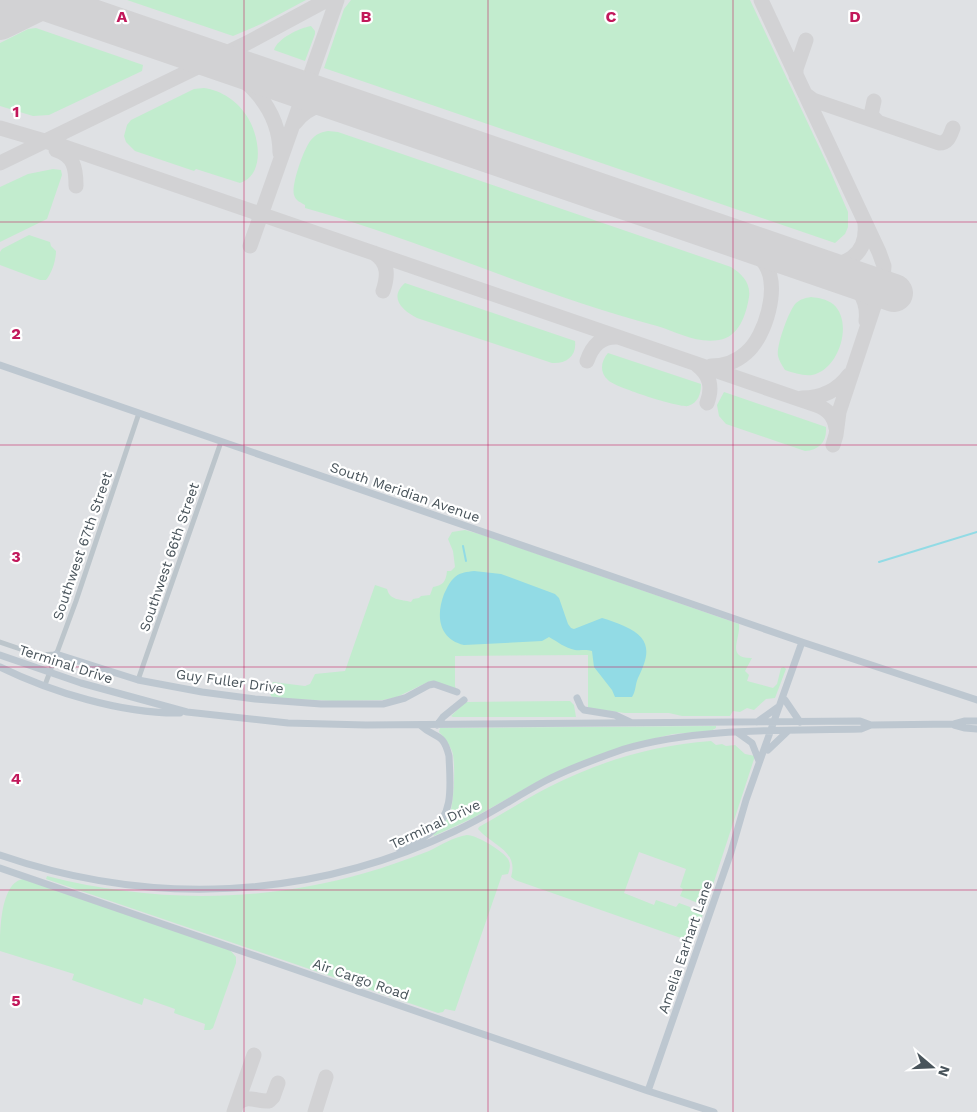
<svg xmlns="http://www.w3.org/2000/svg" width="977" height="1112" font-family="'Work Sans',sans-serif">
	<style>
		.airport { fill: #dfe1e4 }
		.green { fill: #c2ecce }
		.water { fill: #92dbe5 }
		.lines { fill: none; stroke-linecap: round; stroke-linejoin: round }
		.stream { stroke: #92dbe5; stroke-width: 2 }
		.taxiway { stroke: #d2d2d4; stroke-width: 15 }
		.runway { stroke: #d2d2d4; stroke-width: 38 }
		.street { stroke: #bcc5cb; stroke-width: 5 }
		.secondary { stroke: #bdc7d0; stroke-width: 7 }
		.grid { fill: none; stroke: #c2185b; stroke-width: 1; stroke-opacity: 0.55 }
		.labels { text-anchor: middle; stroke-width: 4.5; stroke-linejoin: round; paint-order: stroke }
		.street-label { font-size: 14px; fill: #49545b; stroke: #fff }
		.grid-label { font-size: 16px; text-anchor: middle; font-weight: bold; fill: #c2185b; stroke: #fff; stroke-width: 4.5; stroke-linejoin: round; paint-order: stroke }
	</style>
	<rect width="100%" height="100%" fill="#f2f0f0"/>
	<path class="airport" d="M0 0H977V1112H0Z"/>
	<path class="green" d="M127 0H306L261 24 233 36Z
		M351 0H750L829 168 848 212V227L845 234 835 243 324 68 344 9Z
		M311 26 315 31V34L305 61 274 50C277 39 299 28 311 26Z
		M36 28 143 65 142 71 49 115 33 116 0 106V43L28 29Z
		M204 88C221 90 239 102 248 118 259 136 266 174 240 183L196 169 194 171 135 151 126 142 124 136 127 125 131 120 194 89Z
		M328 131 338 132 731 267C742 274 751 283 749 297 746 315 739 337 719 340 697 344 677 332 657 326 537 294 424 241 305 208V205C300 202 296 201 294 195 291 185 304 148 311 140 316 134 321 132 328 131Z
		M53 169 61 170 62 175 47 219 0 242V187L28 174Z
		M29 235 50 242 51 246 56 251C56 260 52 273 46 280H40L0 265V252L2 249Z
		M405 283 575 341C577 356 566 364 552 363L417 318C403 311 388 298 405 283Z
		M811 297C819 298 826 299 833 304 854 322 839 370 812 375 803 376 794 373 785 370 782 365 779 361 778 356 776 346 789 310 796 303 801 299 805 298 811 297Z
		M608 353 701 384C701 394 698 403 688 406 680 408 614 387 608 380 599 372 601 361 608 353Z
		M724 392 826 427C827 442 819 450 805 451L726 424 719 416 717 405Z
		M465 530 483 535 739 624C741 638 725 659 752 658L745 671 749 675 747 681 773 688 777 684 781 668 784 667 786 669 775 698 766 699 754 710 747 708 740 712 733 711 730 716H682L669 713H625L588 708V655L455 656V686L456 689 430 681 397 697 383 700 334 701 275 698 271 696 269 689 273 682 305 686 310 684 315 674 345 671 375 585 387 589C390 601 401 599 411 602L413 599 419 598 421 596 430 595 433 587C443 585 446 582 447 571H451L455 567 453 551 448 539 452 532Z
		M570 701 574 705 576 717H453L451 716 464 703 467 702Z
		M716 726V728L711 731 673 734 632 744 537 782 473 818 434 836 433 834C440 828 446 822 450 813 454 802 456 762 452 751 449 744 444 737 439 732L440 728Z
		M711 741 716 745 722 744 726 746 735 745 745 754 755 756 707 903 703 905 680 896 683 889 680 887 686 869 639 852 624 893 654 905 656 900 676 907 679 903 690 907 691 911 699 910 702 911 703 914 690 947 681 943V938L515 880 511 877C519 851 493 846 478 829L479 827C503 814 525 799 549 787 600 761 654 745 711 741Z
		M467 835C477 835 503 851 508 859 511 864 510 869 508 874L502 875 455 1011 445 1009 443 1012 438 1013 46 879 47 876C152 903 261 903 365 873 386 867 408 859 429 851 441 845 454 837 467 835Z
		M24 879 230 950 236 957V963L213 1028 210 1030H204L205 1024 174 1013 175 1009 144 998 142 1005 72 980 74 974 0 951C0 933 0 881 24 879Z"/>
	<path class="water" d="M474 571 501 574 555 594 559 598 568 624 571 628 574 629 602 618C610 620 617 623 624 626 652 638 650 654 638 678 635 685 636 691 632 697H615L612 690 594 667 592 651C585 649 581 651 575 650 565 648 558 642 549 637L542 641 464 645C438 639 436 615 444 594 447 588 450 581 455 577 461 572 467 572 474 571Z"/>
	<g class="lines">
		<path class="stream" d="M463 546 466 561
			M879 562 977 532"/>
		<path class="taxiway" d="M761 0 879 252 884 266 883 279 839 412 836 435 833 445
			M206 57C246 74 280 108 280 153
			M796 76V69L806 40
			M805 94 813 100 939 143C948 143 950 136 953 128
			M874 101 871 115 878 122
			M295 123C310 103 327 104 349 106
			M0 128 65 147 816 405C827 409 834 415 836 428
			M56 150C74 156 76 168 76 186
			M0 163 247 43 327 0
			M250 246 337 0
			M374 253C389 263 388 276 383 291
			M815 266C844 267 868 257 865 224
			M837 274C856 284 869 298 866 321
			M587 361C592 346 601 336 618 337
			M697 365C710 375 713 387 707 403
			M711 366C724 366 736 362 746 353 766 336 780 287 765 264 755 247 738 241 721 234
			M802 398C822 398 838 390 849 375
			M238 1103C248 1094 257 1102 269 1101L273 1097 278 1083
			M234 1112 254 1055
			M315 1112 326 1077"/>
		<path class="runway" d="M40 0 894 293
			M0 21 43 0"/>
		<path class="street" d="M0 642 38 655 56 654
			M138 680 221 442
			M45 685 76 601 139 413"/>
		<path class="secondary" d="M0 365 802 642 977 700
			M56 654 138 680 202 692 255 699 321 704H383L405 698 429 685 434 684 457 692
			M0 655 81 683 187 712 288 723 366 725 860 721 871 725 954 724 965 721H977
			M0 667C51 692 123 714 180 713
			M577 698 581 707 584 710 615 715 630 722
			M785 700 800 722
			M757 722 778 707
			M437 725 443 717 464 700
			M954 725 965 728 977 729
			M738 733 752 743 759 761
			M768 750 788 731
			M400 851C409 845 421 840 430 833 455 815 450 783 449 756 443 731 435 739 420 725
			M0 855C151 907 310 900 455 831 486 817 515 797 545 781 570 768 598 758 624 749 699 727 784 731 861 729L871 725
			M0 868 648 1091 714 1112
			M648 1091 731 852 746 800 802 642"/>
	</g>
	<path class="grid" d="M244 0V1112M488 0V1112M733 0V1112M0 222H977M0 445H977M0 667H977M0 890H977"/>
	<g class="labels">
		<g class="street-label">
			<text transform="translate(405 492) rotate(19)" y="5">South Meridian Avenue</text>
			<text transform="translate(82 546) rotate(-71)" y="5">Southwest 67th Street</text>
			<text transform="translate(169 557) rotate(-71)" y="5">Southwest 66th Street</text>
			<text transform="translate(66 664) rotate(18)" y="5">Terminal Drive</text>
			<text transform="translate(230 681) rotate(8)" y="5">Guy Fuller Drive</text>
			<text transform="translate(435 824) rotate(-25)" y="5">Terminal Drive</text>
			<text transform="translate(685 947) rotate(-71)" y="5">Amelia Earhart Lane</text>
			<text transform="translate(361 979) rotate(19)" y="5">Air Cargo Road</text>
		</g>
	</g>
	<g class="grid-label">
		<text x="122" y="22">A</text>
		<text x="366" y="22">B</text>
		<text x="611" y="22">C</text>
		<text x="855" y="22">D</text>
		<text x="16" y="117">1</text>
		<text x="16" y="339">2</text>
		<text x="16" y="562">3</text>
		<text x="16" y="784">4</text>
		<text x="16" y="1006">5</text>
	</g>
	<g transform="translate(932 1067) rotate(109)" stroke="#ffffff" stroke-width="4" paint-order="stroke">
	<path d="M0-4L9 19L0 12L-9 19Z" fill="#49545b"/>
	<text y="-8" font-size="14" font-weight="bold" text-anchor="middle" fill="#49545b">N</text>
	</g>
</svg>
